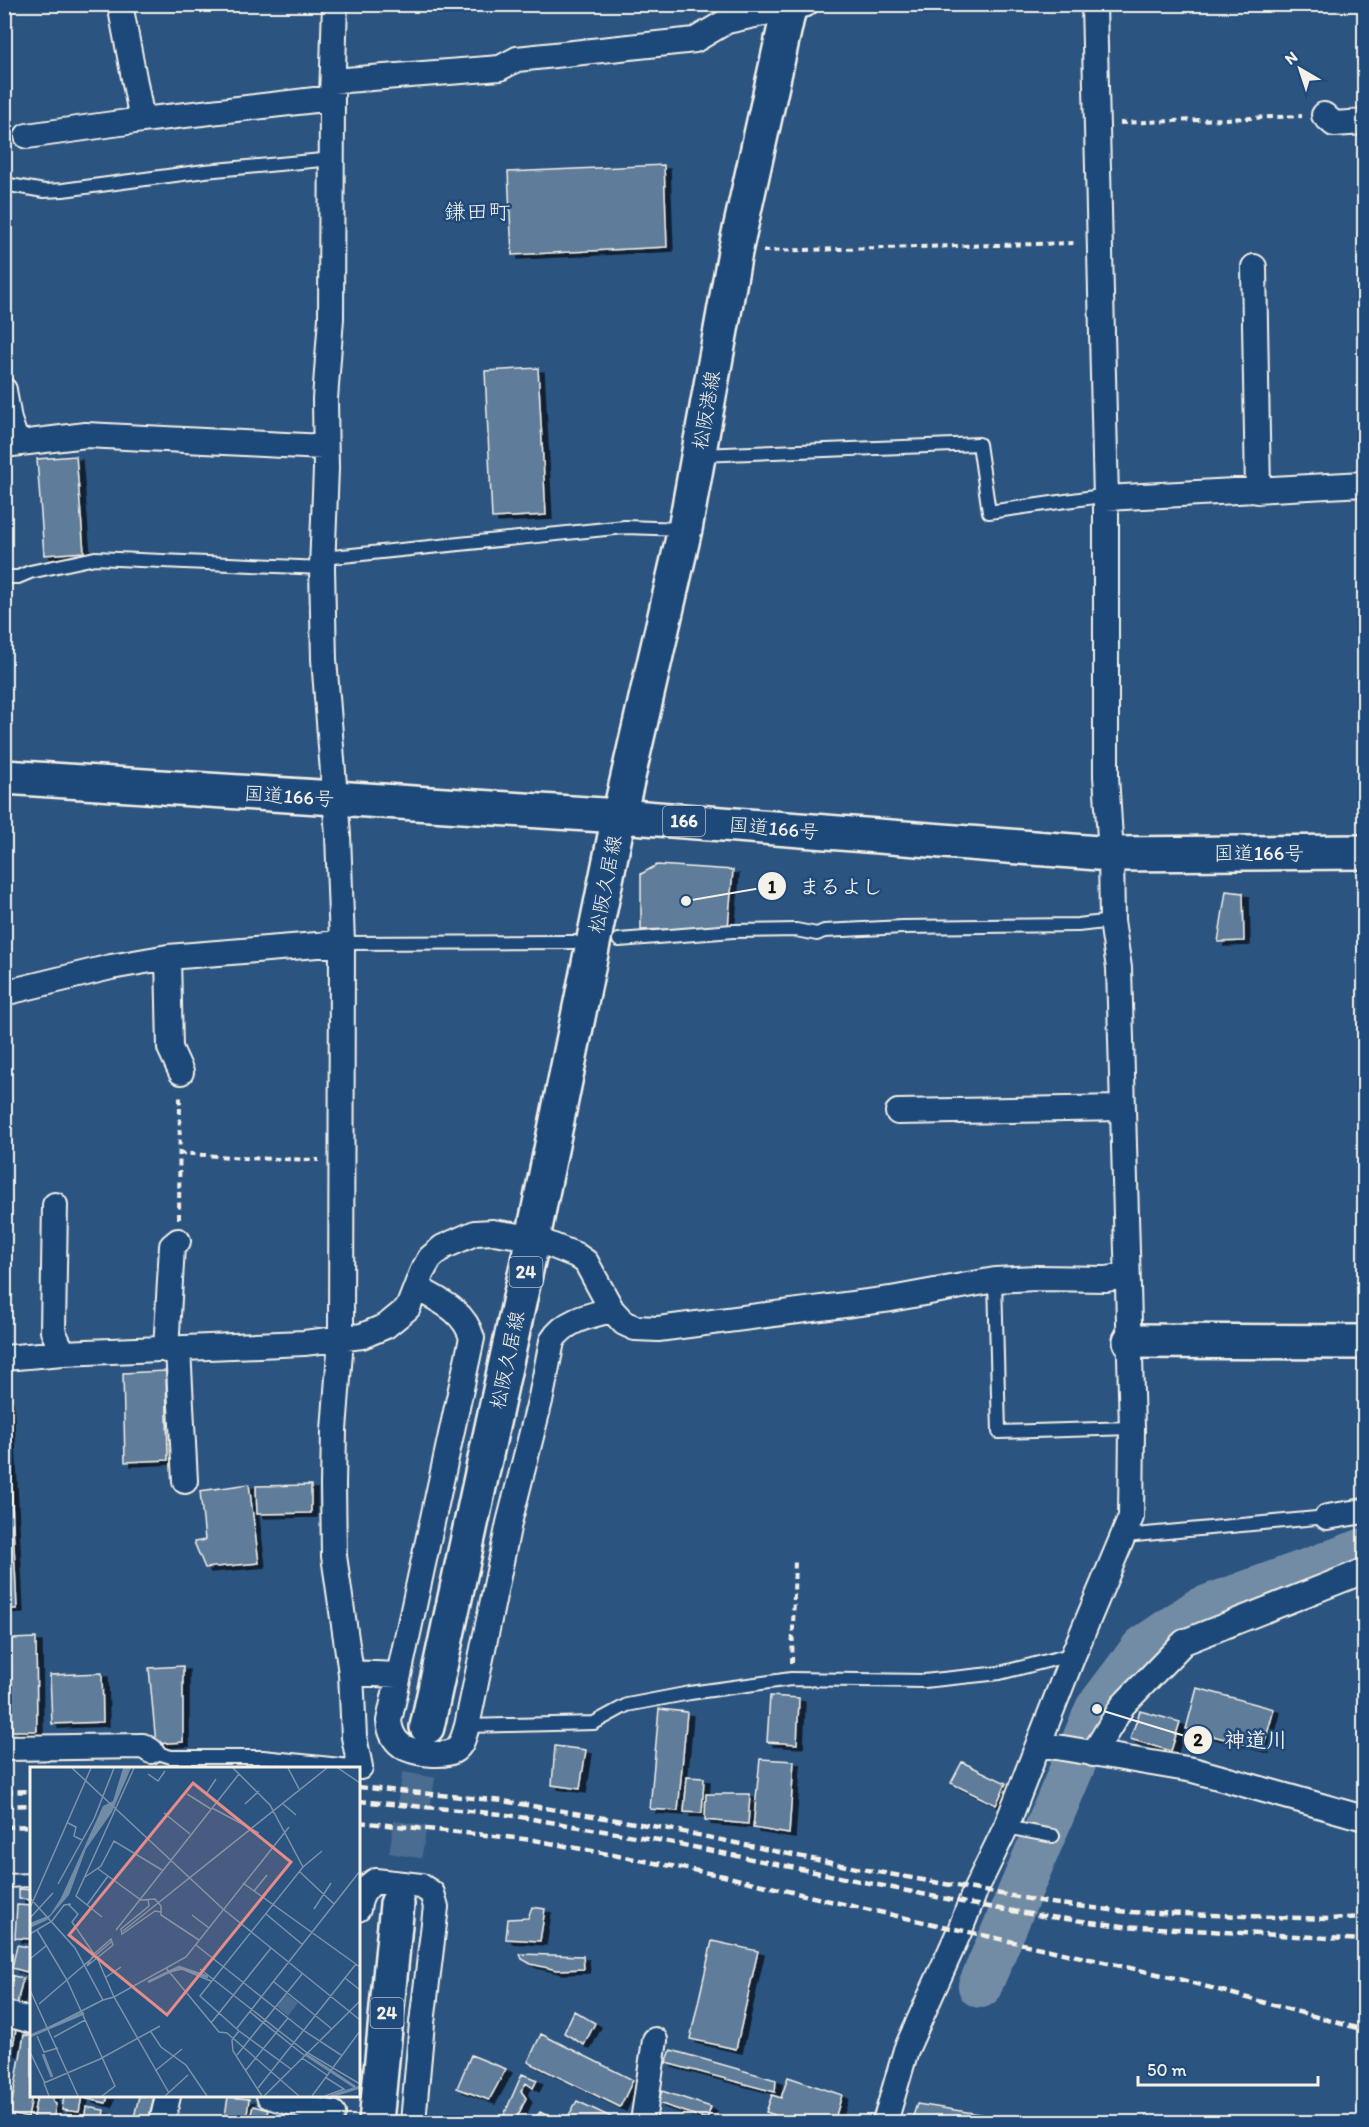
<svg xmlns="http://www.w3.org/2000/svg" width="1369" height="2127" font-family="Itim,'Klee One',sans-serif">
	<style>
		.lines { fill: none; stroke-linecap: round; stroke-linejoin: round }
		.river { stroke: #738ca6; stroke-width: 44 }
		.building { fill: #5e7b9a; stroke: #f4f1e8; stroke-width: 1.5; filter: url(#shadow) }
		.primary-tunnel { stroke: #4a6c90; stroke-width: 33; stroke-dasharray: 33 16; stroke-linecap: butt }
		.lane-casing { stroke: #f4f1e8; stroke-width: 16 }
		.street-casing { stroke: #f4f1e8; stroke-width: 28 }
		.secondary-casing { stroke: #f4f1e8; stroke-width: 38 }
		.primary-casing { stroke: #f4f1e8; stroke-width: 38 }
		.highway-casing { stroke: #f4f1e8; stroke-width: 38 }
		.path { stroke: #f4f1e8; stroke-width: 4; stroke-dasharray: 6 4.5; stroke-linecap: butt }
		.lane { stroke: #1f4a7a; stroke-width: 12 }
		.street { stroke: #1f4a7a; stroke-width: 24 }
		.secondary { stroke: #1f4a7a; stroke-width: 33 }
		.primary { stroke: #1f4a7a; stroke-width: 33 }
		.highway { stroke: #1f4a7a; stroke-width: 33 }
		.rail { stroke: #f4f1e8; stroke-width: 4.5; stroke-dasharray: 9 4.5; stroke-linecap: butt }
		.labels { text-anchor: middle; stroke-width: 5; stroke-linejoin: round; paint-order: stroke }
		.shield { fill: #1f4a7a; stroke: #b4bfc7; stroke-width: 1.5 }
		.shield-label { font-size: 18px; font-weight: bold; fill: #f4f1e8 }
		.street-label { font-size: 20px; fill: #f4f1e8; stroke: #1f4a7a }
		.quarter-label { font-size: 22px; fill: #f4f1e8; stroke: #1f4a7a }
		.inset-river { fill: none; stroke: #738ca6; stroke-width: 3 }
		.inset-road { fill: none; stroke: #7c93aa; stroke-width: 1.5 }
		.view { fill: #e58c88; fill-opacity: 0.15; stroke: #e58c88; stroke-width: 3 }
		.inset-edge { fill: none; stroke: #f4f1e8; stroke-width: 3 }
		.leader { fill: none; stroke: #f4f1e8; stroke-width: 2 }
		.callout-dot { fill: #f4f1e8; stroke: #1f4a7a; stroke-width: 2 }
		.mark-label { font-size: 18px; text-anchor: middle; font-weight: bold; fill: #111 }
		.callout-label { font-size: 21px; text-anchor: middle; font-weight: bold; fill: #f4f1e8; stroke: #1f4a7a; stroke-width: 5; stroke-linejoin: round; paint-order: stroke }
	</style>
	<defs>
		<filter id="shadow"><feDropShadow dx="6" dy="4" stdDeviation="0" flood-color="#0009"/></filter>
	</defs>
	<rect width="100%" height="100%" fill="#2c5481"/>
	<filter id="ink" filterUnits="userSpaceOnUse"><feTurbulence type="fractalNoise" baseFrequency=".0167" numOctaves="2"/><feDisplacementMap in="SourceGraphic" scale="12" xChannelSelector="R" yChannelSelector="G"/><feConvolveMatrix kernelMatrix="1 2 1 2 8 2 1 2 1" color-interpolation-filters="sRGB"/></filter>
	<g filter="url(#ink)">
		<g class="lines">
			<path class="river" d="M980 1986 1097 1709 1143 1648 1199 1610 1364 1550"/>
		</g>
		<path class="building" d="M664 165 667 247 512 255 508 172Z
			M538 368 546 515 492 518 485 371Z
			M76 456 84 552 44 555 37 459Z
			M657 865 733 870 728 927 641 930V874Z
			M1226 891 1243 893 1244 941 1218 942Z
			M166 1371 168 1460 125 1462 123 1373Z
			M4 1398H7L17 1609H4Z
			M249 1484 259 1563 205 1568 194 1542 205 1540 200 1491Z
			M311 1485V1513L257 1514 256 1486Z
			M36 1638 37 1731H12L11 1639Z
			M183 1666V1742L156 1744 149 1668Z
			M102 1673 103 1722 52 1724 50 1675Z
			M1197 1688 1274 1709 1263 1749 1186 1729Z
			M770 1696 799 1698 797 1744 767 1742Z
			M659 1709 687 1712 678 1811 650 1809Z
			M1140 1711 1180 1722 1171 1751 1130 1739Z
			M555 1746 586 1750 580 1789 552 1785Z
			M760 1759 794 1761 789 1834 753 1828Z
			M962 1762 1006 1783 996 1805 951 1783Z
			M687 1777 704 1778 702 1813 684 1812Z
			M706 1794H750L748 1824 705 1820Z
			M19 1889 32 1890V1900L19 1899Z
			M17 1905 32 1906V1939L15 1938Z
			M532 1907 545 1909 540 1941 506 1939 508 1919 528 1918Z
			M712 1941 758 1951 736 2049 690 2039Z
			M17 1945 32 1948 27 1972 12 1968Z
			M520 1954 583 1956 584 1969 557 1970 531 1964 522 1959Z
			M9 1975 23 1978 17 2004 4 2002Z
			M574 2011 595 2023 584 2045 564 2033Z
			M4 2027 16 2029 12 2052 4 2050Z
			M541 2034 633 2080 620 2107 528 2062Z
			M24 2035 32 2036V2096L28 2118 10 2114Z
			M671 2050 776 2080 775 2092 666 2063Z
			M471 2055 506 2069 489 2100 457 2088Z
			M4 2056H10L8 2067H4Z
			M522 2074 537 2080 533 2088 526 2083 521 2091 526 2098 515 2122H501Z
			M788 2077 842 2095 834 2122H773L775 2115 766 2112 772 2095 781 2098Z
			M662 2091 711 2107 707 2119 658 2103Z
			M37 2096H53V2102L56 2104 53 2122H32Z
			M64 2096H82L79 2112 62 2110Z
			M87 2096H108L106 2103 87 2099Z
			M139 2096H154L148 2122H133Z
			M228 2097 249 2099 246 2122H224Z
			M577 2101 615 2119 613 2122H565Z
			M917 2104 1029 2122H911Z
			M253 2106 268 2110 265 2122H249Z
			M86 2107 104 2110 102 2122H84Z
			M540 2112 556 2120 555 2122H532Z"/>
		<g class="lines">
			<path class="primary-tunnel" d="M397 1904 427 1727"/>
			<g class="lane-casing">
				<path id="lane" d="M4 184 44 191 63 190 205 171 333 159
					M699 455 979 444 989 512 1094 497 1106 498
					M323 558 625 527 683 529
					M4 577H18L30 572 95 558 322 568
					M619 940 733 931 796 930 817 934 824 931 903 927 1078 925 1112 921
					M342 943 574 942
					M995 1280 999 1432 1132 1428
					M1125 1536 1327 1517
					M467 1726 594 1723 627 1705 690 1693 791 1679 924 1681 1000 1673 1074 1654
					M151 1751 171 1757H263L360 1767
					M1006 1827 1053 1836
					M4 1881 32 1880"/>
			</g>
			<g class="street-casing">
				<path id="street" d="M120 4 142 120
					M335 4 332 98 331 318 325 399 326 469 322 568 324 659 338 835 342 943 341 1339 334 1430 333 1485 334 1556 351 1673 354 1737 360 1767
					M333 81 500 68 517 59 695 40 727 21 806 4
					M1324 115 1334 124 1364 122
					M27 136 142 120 332 98
					M1254 267 1258 491
					M4 390 9 420 17 443
					M4 445 86 435 324 447
					M1106 498 1364 484
					M168 957 170 1048 181 1072
					M4 993 111 967 168 957 342 943
					M898 1112 1123 1108
					M55 1205 53 1331 63 1353
					M417 1288C440 1301 464 1310 472 1338L389 1721C390 1731 393 1739 401 1745 410 1753 445 1758 455 1750 463 1744 464 1735 467 1726L509 1523 541 1397 552 1341C564 1320 591 1315 612 1310
					M178 1349 185 1481
					M166 1350 172 1246 178 1241
					M4 1358 63 1353 304 1343 362 1336 386 1326 408 1308 422 1272 430 1258 443 1247 475 1233 493 1232 533 1238 576 1255 586 1262 612 1310 624 1323 635 1328 658 1329 891 1299 995 1280 1037 1278 1106 1279 1127 1276
					M1327 1517 1364 1511
					M351 1673 398 1675
					M1039 1744 1193 1770 1364 1818
					M4 1748 143 1746 151 1751
					M1093 1754 1123 1705 1184 1642 1364 1571
					M358 1909C360 1896 364 1889 375 1881L421 1886 432 1893 436 1907 422 2023 413 2122
					M4 2013 32 2021
					M269 2096 314 2110 333 2113
					M162 2122 168 2096
					M643 2122 655 2040
					M885 2122 906 2050 960 1930 975 1891 1006 1827 1074 1653 1131 1517 1132 1428 1119 968 1112 921 1111 854 1106 776V498L1094 4"/>
			</g>
			<g class="secondary-casing">
				<path id="secondary" d="M619 816 685 529 735 252 790 4
					M1130 1341 1364 1342"/>
			</g>
			<g class="primary-casing">
				<path id="primary" d="M427 1727 533 1238 619 816
					M376 2122 397 1904"/>
			</g>
			<g class="highway-casing">
				<path id="highway" d="M4 777 619 816 1111 854 1364 852"/>
			</g>
			<path class="path" d="M1120 123 1302 116
				M763 251 1076 243
				M179 1153 243 1158 319 1160
				M179 1219 180 1095
				M792 1663 795 1560"/>
			<use href="#lane" class="lane"/>
			<use href="#street" class="street"/>
			<use href="#secondary" class="secondary"/>
			<use href="#primary" class="primary"/>
			<use href="#highway" class="highway"/>
			<path class="rail" d="M358 1787 503 1801 664 1828 856 1868 1051 1903 1128 1912 1329 1919 1364 1917
				M4 1792 32 1791
				M358 1801 502 1814 664 1841 971 1904 1042 1916 1123 1926 1364 1940
				M4 1806 32 1805
				M358 1822 534 1840 724 1876 830 1901 1175 1978 1364 2030
				M4 1827 32 1826"/>
		</g>
	</g>
	<g class="labels">
		<g class="shield">
			<rect x="663" y="806" width="42" height="30" rx="4.5"/>
			<rect x="509.5" y="1257" width="33" height="30" rx="4.5"/>
			<rect x="370.5" y="1998" width="33" height="30" rx="4.5"/>
		</g>
		<g class="shield-label">
			<text x="684" y="827">166</text>
			<text x="526" y="1278">24</text>
			<text x="387" y="2019">24</text>
		</g>
		<g class="street-label">
			<text transform="translate(706 410) rotate(-80)" y="7">松阪港線</text>
			<text transform="translate(289 796) rotate(4)" y="7">国道166号</text>
			<text transform="translate(774 828) rotate(5)" y="7">国道166号</text>
			<text x="1259" y="860">国道166号</text>
			<text transform="translate(605 884) rotate(-79)" y="7">松阪久居線</text>
			<text transform="translate(507 1360) rotate(-78)" y="7">松阪久居線</text>
		</g>
		<g class="quarter-label">
			<text x="477" y="219">鎌田町</text>
		</g>
	</g>
	<g transform="translate(30 1767)">
		<rect width="330" height="330" fill="#2c5481"/>
		<path d="M256 227 268 236 258 249 247 240Z" fill="#496b90"/>
		<path d="M93 1H101L82 45 56 82 39 128 17 153 0 161V156L20 148 31 131 73 39 83 34Z" fill="#738ca6"/>
		<path class="inset-river" d="M118 215 149 200 178 210M0 269 54 246M13 287 22 310M275 287 325 320M301 329 330 320"/>
		<path class="inset-road" d="M42 1 193 142 330 253M203 1 240 38 273 100M258 1 269 22M308 1 330 16M118 7 128 14 135 4M186 12 176 27 187 35M157 27 181 42M252 36 266 48M215 37 229 24M182 41 229 66M134 46 160 67M38 56 46 60 44 69 52 73M67 101 111 133 125 132 131 139V148L169 173M270 105 304 137M55 110 71 99 84 74 132 103M213 116 330 200M28 117 64 52 84 1M224 124 237 108M0 131 45 181 73 233 84 230 139 326M118 132 119 139 91 162 92 167 125 144 131 145M39 138 48 147 42 155 64 187M57 138 78 109M0 141 61 1M284 142 301 116M236 147 273 178M162 148 179 161M72 150 46 129 104 1M0 151 23 126M7 163 37 213 85 319 72 329M86 163 209 7M93 164 297 1M0 167 22 154 34 138 41 137M81 172 83 178 57 199 64 187ZM166 178 273 263 311 288M0 192 17 178M68 193 84 230 156 190 259 60M136 201 189 265 197 266 269 329M170 202 276 285 330 317M139 205 152 202 181 214M76 210 91 200M315 211 330 223M244 215 302 262M0 223 48 329M9 237 81 175M220 245 275 289M181 256 241 181M20 260 73 233M207 261 330 104M209 264 202 273 203 284 232 329M121 265 131 280 156 298 177 329M7 269 14 285 28 281M24 270 55 253M0 285 15 316M207 288 272 207M272 291 297 308M261 302 209 264 170 229 273 100 292 84M216 303 258 251M125 304 152 282M228 321 326 197M19 329 14 316 70 292 130 259M135 329 158 308M234 329 330 234M282 329 330 264M295 329 314 322 295 310"/>
		<path class="view" d="M163 16 261 95 137 248 39 168Z"/>
		<rect width="330" height="330" class="inset-edge"/>
	</g>
	<path class="leader" d="M686 901L772 886M1097 1709L1198 1740"/>
	<g class="callout-dot">
		<circle cx="686" cy="901" r="6"/>
		<circle cx="1097" cy="1709" r="6"/>
		<circle cx="772" cy="886" r="15"/>
		<circle cx="1198" cy="1740" r="15"/>
	</g>
	<g class="mark-label">
		<text x="772" y="893">1</text>
		<text x="1198" y="1746">2</text>
	</g>
	<g class="callout-label">
		<text x="841" y="894">まるよし</text>
		<text x="1256" y="1747">神道川</text>
	</g>
	<rect width="1369" height="2127" fill="none" stroke="#1f4a7a" stroke-width="24"/>
	<rect x="12" y="12" width="1345" height="2103" fill="none" stroke="#f4f1e8" stroke-width="2" filter="url(#ink)"/>
	<g transform="translate(1300 69) rotate(321)" stroke="#1f4a7a" stroke-width="4.5" paint-order="stroke">
	<path d="M0-4.5L10 22L0 15L-10 22Z" fill="#f4f1e8"/>
	<text y="-9" font-size="16" font-weight="bold" text-anchor="middle" fill="#f4f1e8">N</text>
	</g>
	<path d="M1138 2076v9h180v-9" fill="none" stroke="#f4f1e8" stroke-width="3"/>
	<text x="1147" y="2076" font-size="18" fill="#f4f1e8" stroke="#1f4a7a" stroke-width="4.5" paint-order="stroke">50 m</text>
</svg>
